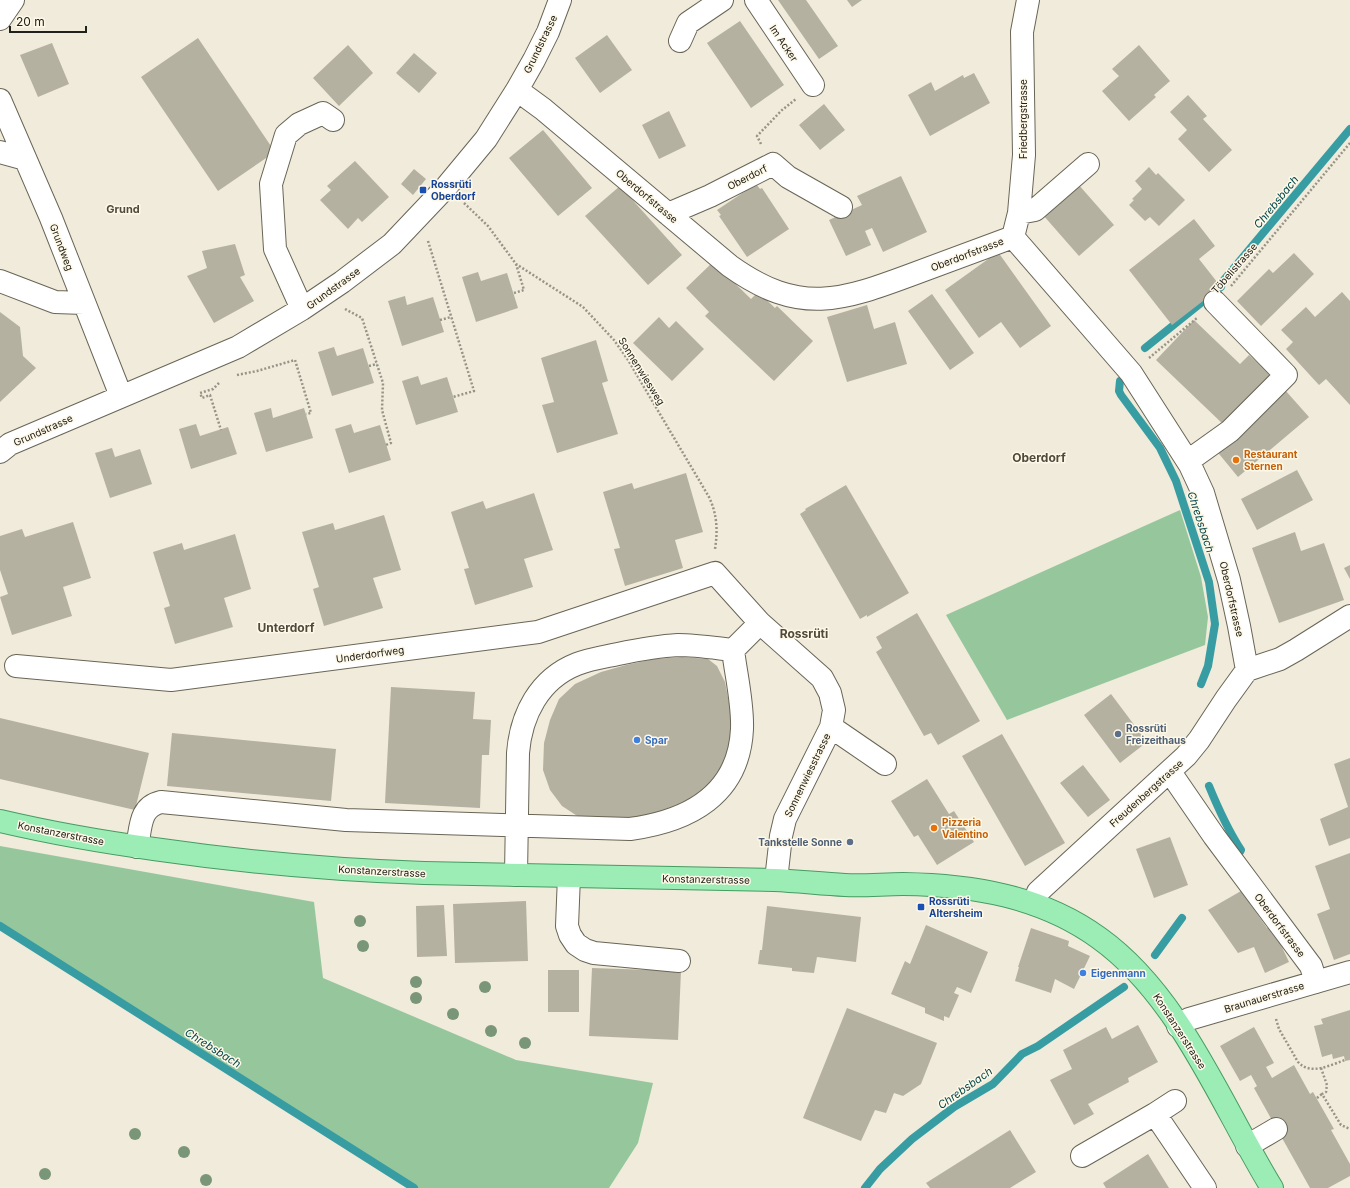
<svg xmlns="http://www.w3.org/2000/svg" width="1350" height="1188" font-family="Inter,sans-serif">
	<style>
		.green { fill: #96c79c }
		.lines { fill: none; stroke-linecap: round; stroke-linejoin: round }
		.stream { stroke: #389da3; stroke-width: 8 }
		.building { fill: #b5b1a1 }
		.minor-casing { stroke: #696556; stroke-width: 24 }
		.major-casing { stroke: #469c60; stroke-width: 24 }
		.path { stroke: #979387; stroke-width: 2.5; stroke-dasharray: 2 2; stroke-linecap: butt }
		.minor { stroke: #fff; stroke-width: 22 }
		.major { stroke: #9cecb6; stroke-width: 22 }
		.tree { fill: #7a9678 }
		.transit-dot { fill: #1a4fb4; stroke: #fdf8e7; stroke-width: 1.5 }
		.food-dot { fill: #e8710a; stroke: #fdf8e7; stroke-width: 1.5 }
		.service-dot { fill: #5c6f8a; stroke: #fdf8e7; stroke-width: 1.5 }
		.shop-dot { fill: #3f7fe0; stroke: #fdf8e7; stroke-width: 1.5 }
		.labels { text-anchor: middle; stroke-width: 3; stroke-linejoin: round; paint-order: stroke }
		.street-label { font-size: 10px; fill: #22201a; stroke: #fdf8e7 }
		.transit-label { font-size: 10px; font-weight: bold; fill: #164399; stroke: #fdf8e7; text-anchor: start }
		.food-label { font-size: 10px; font-weight: bold; fill: #c56008; stroke: #fdf8e7; text-anchor: start }
		.service-label { font-size: 10px; font-weight: bold; fill: #4e5e75; stroke: #fdf8e7; text-anchor: start }
		.shop-label { font-size: 10px; font-weight: bold; fill: #366cbe; stroke: #fdf8e7; text-anchor: start }
		.water-label { font-size: 11px; font-style: italic; fill: #03464b; stroke: #fdf8e7 }
		.neighbourhood-label { font-size: 11px; font-weight: bold; fill: #4f4a3c; stroke: #fdf8e7 }
		.quarter-label { font-size: 12px; font-weight: bold; fill: #4f4a3c; stroke: #fdf8e7 }
	</style>
	<rect width="100%" height="100%" fill="#f0ebda"/>
	<path class="green" d="M1180 510 1201 577 1208 617 1205 645 1007 720 946 615Z
		M0 846 314 902 323 978 516 1060 653 1083 638 1143 609 1188H415L0 926Z"/>
	<g class="lines">
		<path class="stream" d="M1145 348 1221 287 1223 281 1350 129
			M1120 381 1119 391 1121 395 1160 448 1176 481 1209 582 1215 624 1208 666 1201 684
			M1209 786C1218 808 1228 830 1241 850L1240 852
			M0 926 414 1188
			M1155 955 1182 918
			M865 1188 880 1169 912 1139 954 1107 993 1084 1022 1054 1038 1046 1124 987"/>
	</g>
	<path class="building" d="M778 0H806L838 46 819 59Z
		M847 0H862L852 7Z
		M740 21 784 85 751 108 707 43Z
		M607 35 632 70 600 93 575 58Z
		M198 38 275 152 218 191 141 77Z
		M52 43 69 84 38 97 20 55Z
		M348 45 373 73 339 106 313 78Z
		M1139 45 1170 81 1154 95 1156 97 1129 121 1102 91 1119 76 1112 69Z
		M414 53 437 73 419 93 396 73Z
		M974 73 990 103 930 136 908 95 931 82 935 91 963 75 964 78Z
		M1188 95 1207 116 1203 119 1232 150 1209 172 1178 139 1187 130 1170 112Z
		M824 104 845 130 820 150 799 125Z
		M669 111 686 146 659 159 642 125Z
		M543 130 592 188 558 216 509 158Z
		M355 161 389 197 362 222 358 218 348 229 320 200 331 190 327 186Z
		M1149 167 1156 175 1158 173 1185 200 1159 226 1150 217 1145 221 1129 205 1134 200 1132 199 1142 189 1135 181Z
		M414 169 426 179 413 195 401 184Z
		M901 176 927 232 883 252 872 228 865 231 871 245 846 256 829 220 862 205 857 196Z
		M756 184 760 189 762 188 789 229 747 257 719 216 721 215 717 210Z
		M1078 184 1114 225 1079 256 1043 215Z
		M620 186 682 255 648 285 585 216Z
		M1194 219 1215 246 1199 259 1221 287 1172 325 1129 270Z
		M235 244 245 275 240 277 254 301 214 323 187 276 207 268 202 251Z
		M998 252 1051 326 1020 348 1001 322 979 338 945 290Z
		M1294 253 1314 274 1261 326 1237 301 1269 269 1273 273Z
		M713 262 751 299 758 292 775 308 777 306 813 341 774 381 705 316 709 312 686 288Z
		M478 272 481 281 507 273 518 308 476 322 462 277Z
		M1342 292 1350 301V405L1326 379 1319 385 1286 349 1293 342 1281 330 1306 307 1315 317Z
		M932 294 974 353 950 370 908 311Z
		M405 296 407 305 433 297 444 332 402 346 388 301Z
		M867 305 874 329 895 322 907 364 847 382 827 317Z
		M0 312 20 327 23 356 36 368 0 402Z
		M659 317 669 328 676 321 704 349 672 381 633 343Z
		M1194 320 1240 364 1249 355 1273 377 1226 427 1156 360Z
		M596 340 608 381 602 383 618 434 557 453 542 405 554 402 541 358Z
		M334 347 337 356 363 348 374 383 332 396 318 352Z
		M418 376 421 385 447 377 458 412 416 425 402 381Z
		M1285 390 1309 417 1238 477 1215 449Z
		M271 408 273 418 304 408 313 438 266 452 254 413Z
		M196 424 200 436 228 427 237 454 191 469 179 429Z
		M351 424 354 433 380 425 391 460 349 473 335 429Z
		M112 448 115 457 140 449 152 484 110 498 95 453Z
		M1297 470 1313 500 1257 530 1241 499Z
		M686 473 703 532 675 540 683 568 625 586 614 549 620 548 603 492 632 483 634 489Z
		M846 485 909 593 867 617V615L860 619 800 514 806 510 805 509Z
		M534 493 553 550 524 559 533 587 475 605 464 569 469 568 451 512 483 501 486 509Z
		M384 515 401 570 373 578 383 608 324 626 313 589 319 587 302 532 333 523 335 530Z
		M73 522 91 578 63 587 72 616 12 635 0 597 8 594 0 570V536L22 529 25 537Z
		M1295 532 1301 551 1324 543 1344 600 1279 623 1252 548Z
		M235 534 251 589 224 598 233 627 175 644 164 608 170 606 153 552 182 543 184 550Z
		M1350 565V579L1344 568Z
		M917 613 980 721 938 745 931 733 924 736 876 652 882 648 876 637Z
		M682 657 708 659 717 666 725 682 730 708 731 737 724 764 715 780 703 792 674 807 644 816 614 821H585L562 806 550 790 543 770 544 743 550 720 559 699 575 684 601 672 626 665 654 659Z
		M391 687 475 692 473 719 491 720 489 755H482L480 808 385 803Z
		M1111 694 1147 742 1120 763 1084 715Z
		M0 718 149 753 135 810 0 779Z
		M172 733 336 749 331 801 167 786Z
		M1002 734 1065 843 1025 866 962 756Z
		M1350 758V838L1329 846 1320 819 1348 807 1334 764Z
		M1083 765 1110 800 1088 817 1060 783Z
		M927 779 949 814 954 811 974 842 937 865 918 835 914 837 891 801Z
		M1170 837 1188 885 1154 898 1136 849Z
		M1350 853V954L1334 960 1317 914 1330 909 1315 866Z
		M1241 891 1267 928 1272 926 1289 962 1265 973 1254 947 1238 953 1208 910Z
		M526 901 528 961 455 963 453 904Z
		M444 905 447 956 417 957 416 906Z
		M767 906 861 917 856 962 817 957 814 973 792 971V968L758 964 760 950H762Z
		M926 925 988 952 971 993 957 987 954 993 959 995 949 1018 944 1016V1021L925 1013V1008L891 994 905 961 910 964Z
		M1031 928 1069 941 1068 946 1090 956 1074 989 1055 979 1051 993 1015 981 1019 967H1018Z
		M592 968 681 971 678 1040 589 1036Z
		M548 970H579V1012H548Z
		M847 1008 937 1043 921 1084 903 1096 894 1093 886 1113 875 1110 861 1141 803 1118Z
		M1350 1010V1060L1345 1061 1344 1056 1333 1059 1332 1054 1322 1057 1314 1026 1323 1024 1321 1019Z
		M1138 1025 1158 1062 1128 1078 1129 1082 1088 1104 1094 1114 1074 1125 1050 1080 1072 1069 1063 1050 1106 1027 1112 1039Z
		M1254 1027 1274 1063 1266 1067 1272 1078 1294 1065 1310 1094 1313 1092 1334 1129 1331 1130 1350 1164V1176L1328 1188H1310L1254 1088 1257 1086 1251 1075 1240 1081 1220 1046Z
		M1010 1130 1036 1172 1010 1188H930L926 1183Z
		M1148 1154 1169 1188H1106L1103 1183Z"/>
	<g class="lines">
		<g class="minor-casing">
			<path id="minor" d="M756 0 813 85
				M0 19 13 0
				M680 41 688 23 722 0
				M517 90 543 109 730 266C800 316 841 301 916 273 948 261 980 249 1013 237L1131 373 1190 465 1203 493 1229 580 1239 626 1247 670
				M0 100 51 218 121 396
				M0 152 25 159
				M1019 213 1035 210 1088 164
				M668 214 710 196 773 164 788 177 841 207
				M1013 237 1019 213 1024 155 1022 32 1028 0
				M0 281 55 302 84 303
				M302 309 275 249 271 184 286 135 299 124 323 113 333 120
				M0 452 10 444 238 347 302 309 342 282 392 244 447 186 486 139 517 90 534 60 548 32 560 0
				M1188 461 1230 431 1286 375 1215 302
				M16 666 171 680 538 632 715 573 760 623 822 678 830 693 834 710 831 727 785 819 781 836 776 880
				M831 727 885 764
				M1170 772 1214 836 1311 966 1316 982
				M137 847C141 828 139 807 161 802L346 820 630 829C689 821 739 795 742 729 743 703 736 675 733 650
				M516 875 518 753C521 715 539 679 577 664 590 659 604 657 618 654 637 650 659 646 678 645 696 645 715 648 733 650L760 623
				M569 876 567 926 570 935 576 944 585 950 594 953 679 961
				M1035 903 1038 892 1186 756 1199 740 1226 699 1247 670 1280 659 1296 650 1350 616
				M1178 1026 1189 1019 1350 972
				M1155 1114 1175 1101
				M1247 1146 1276 1129
				M1082 1156 1155 1114 1205 1188"/>
		</g>
		<g class="major-casing">
			<path id="major" d="M0 821C51 833 103 842 154 849 244 862 334 870 424 873 541 876 658 877 774 880 798 881 822 884 845 885 864 886 884 884 903 884 972 885 1041 896 1099 938 1180 996 1221 1105 1272 1188"/>
		</g>
		<path class="path" d="M761 144 757 136 782 110 796 99
			M464 203 488 226 516 264 583 307 614 340 628 360 709 497C717 514 718 530 715 549
			M428 241 474 391 453 397
			M1231 286 1350 143
			M514 293 524 290 516 264
			M345 309 362 318 383 383 382 410 391 443 386 445
			M440 320 451 317
			M1149 358 1197 318
			M369 366 377 364
			M237 375 257 371 295 360 311 413 306 414
			M219 383 213 389 200 393 202 398 210 395 221 430
			M1276 1019 1279 1029 1298 1062C1311 1076 1330 1065 1345 1060
			M1321 1068 1327 1085 1326 1092 1322 1094 1341 1125 1350 1129
			M1317 1098 1322 1094"/>
		<use href="#minor" class="minor"/>
		<use href="#major" class="major"/>
	</g>
	<g class="tree">
		<circle cx="360" cy="921" r="6"/>
		<circle cx="363" cy="946" r="6"/>
		<circle cx="416" cy="982" r="6"/>
		<circle cx="485" cy="987" r="6"/>
		<circle cx="416" cy="998" r="6"/>
		<circle cx="453" cy="1014" r="6"/>
		<circle cx="491" cy="1031" r="6"/>
		<circle cx="525" cy="1043" r="6"/>
		<circle cx="135" cy="1134" r="6"/>
		<circle cx="184" cy="1152" r="6"/>
		<circle cx="45" cy="1174" r="6"/>
		<circle cx="206" cy="1180" r="6"/>
	</g>
	<g class="transit-dot">
		<rect x="419" y="186" width="8" height="8" rx="2"/>
		<rect x="917" y="903" width="8" height="8" rx="2"/>
	</g>
	<g class="food-dot">
		<circle cx="1236" cy="460" r="4"/>
		<circle cx="934" cy="828" r="4"/>
	</g>
	<g class="service-dot">
		<circle cx="1118" cy="734" r="4"/>
		<circle cx="850" cy="842" r="4"/>
	</g>
	<g class="shop-dot">
		<circle cx="637" cy="740" r="4"/>
		<circle cx="1083" cy="973" r="4"/>
	</g>
	<g class="labels">
		<g class="street-label">
			<text transform="translate(784 43) rotate(56)" y="4">Im Acker</text>
			<text transform="translate(540 44) rotate(-64)" y="4">Grundstrasse</text>
			<text transform="translate(1023 119) rotate(-90)" y="4">Friedbergstrasse</text>
			<text transform="translate(747 177) rotate(-27)" y="4">Oberdorf</text>
			<text transform="translate(647 196) rotate(40)" y="4">Oberdorfstrasse</text>
			<text transform="translate(62 247) rotate(69)" y="4">Grundweg</text>
			<text transform="translate(967 254) rotate(-21)" y="4">Oberdorfstrasse</text>
			<text transform="translate(1234 268) rotate(-49)" y="4">Töbelistrasse</text>
			<text transform="translate(333 288) rotate(-36)" y="4">Grundstrasse</text>
			<text transform="translate(642 371) rotate(58)" y="4">Sonnenwiesweg</text>
			<text transform="translate(43 430) rotate(-24)" y="4">Grundstrasse</text>
			<text transform="translate(1232 599) rotate(77)" y="4">Oberdorfstrasse</text>
			<text transform="translate(370 654) rotate(-8)" y="4">Underdorfweg</text>
			<text transform="translate(807 775) rotate(-64)" y="4">Sonnenwiesstrasse</text>
			<text transform="translate(1146 793) rotate(-42)" y="4">Freudenbergstrasse</text>
			<text transform="translate(61 833) rotate(11)" y="4">Konstanzerstrasse</text>
			<text transform="translate(382 871) rotate(3)" y="4">Konstanzerstrasse</text>
			<text transform="translate(706 879) rotate(1)" y="4">Konstanzerstrasse</text>
			<text transform="translate(1280 925) rotate(53)" y="4">Oberdorfstrasse</text>
			<text transform="translate(1264 997) rotate(-17)" y="4">Braunauerstrasse</text>
			<text transform="translate(1180 1031) rotate(57)" y="4">Konstanzerstrasse</text>
		</g>
		<g class="transit-label">
			<text x="431" y="188">Rossrüti<tspan x="431" dy="12">Oberdorf</tspan></text>
			<text x="929" y="905">Rossrüti<tspan x="929" dy="12">Altersheim</tspan></text>
		</g>
		<g class="food-label">
			<text x="1244" y="458">Restaurant<tspan x="1244" dy="12">Sternen</tspan></text>
			<text x="942" y="826">Pizzeria<tspan x="942" dy="12">Valentino</tspan></text>
		</g>
		<g class="service-label">
			<text x="1126" y="732">Rossrüti<tspan x="1126" dy="12">Freizeithaus</tspan></text>
			<text x="842" y="846" text-anchor="end">Tankstelle Sonne</text>
		</g>
		<g class="shop-label">
			<text x="645" y="744">Spar</text>
			<text x="1091" y="977">Eigenmann</text>
		</g>
		<g class="water-label">
			<text transform="translate(1276 202) rotate(-51)" y="4">Chrebsbach</text>
			<text transform="translate(1201 522) rotate(72)" y="4">Chrebsbach</text>
			<text transform="translate(213 1048) rotate(32)" y="4">Chrebsbach</text>
			<text transform="translate(965 1088) rotate(-35)" y="4">Chrebsbach</text>
		</g>
		<g class="neighbourhood-label">
			<text x="123" y="213">Grund</text>
		</g>
		<g class="quarter-label">
			<text x="1039" y="462">Oberdorf</text>
			<text x="286" y="632">Unterdorf</text>
			<text x="804" y="638">Rossrüti</text>
		</g>
	</g>
	<path d="M10 26v6h76v-6" fill="none" stroke="#22201a" stroke-width="2"/>
	<text x="16" y="26" font-size="12" fill="#22201a" stroke="#fdf8e7" stroke-width="3" paint-order="stroke">20 m</text>
</svg>
